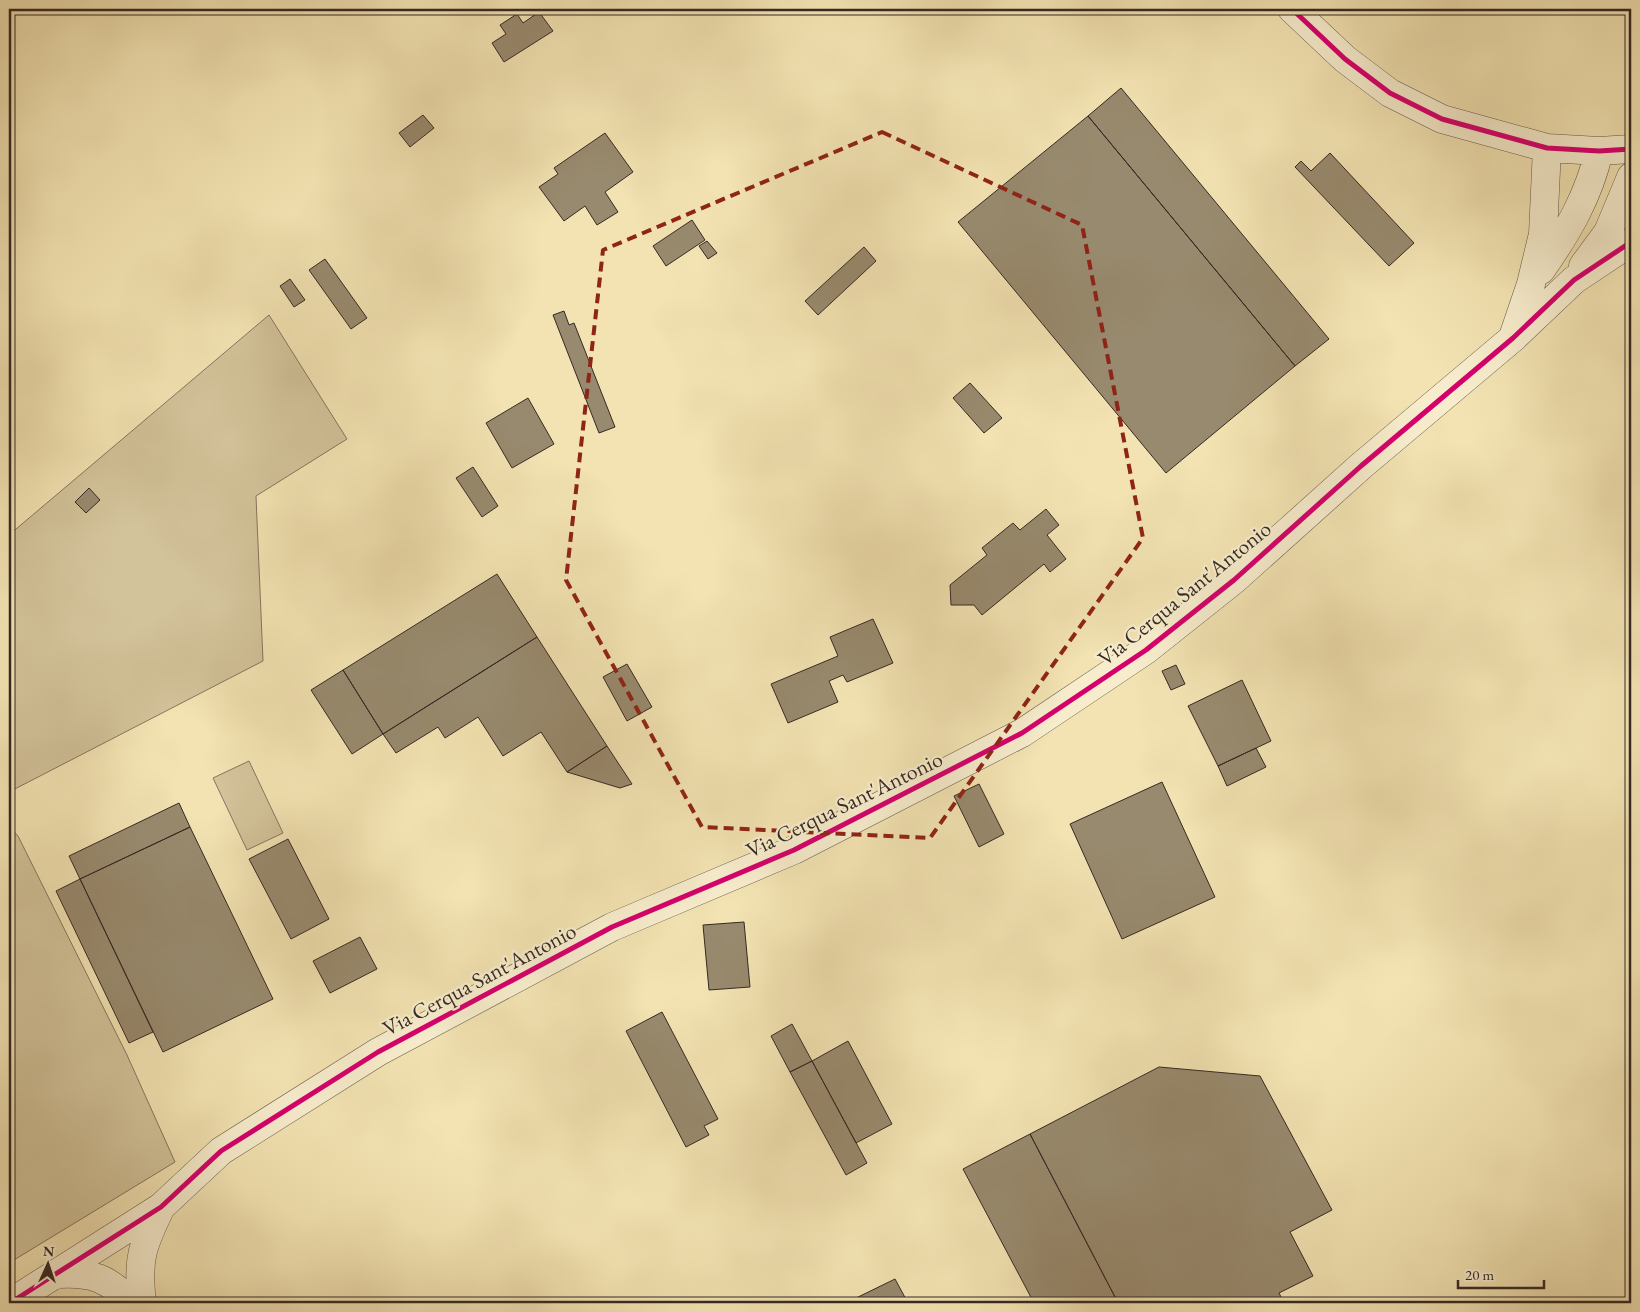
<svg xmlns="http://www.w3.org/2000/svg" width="1640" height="1312" font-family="'EB Garamond',serif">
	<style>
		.green { fill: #d3c39a; stroke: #84765f }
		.building { fill: #988a6e; stroke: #362924 }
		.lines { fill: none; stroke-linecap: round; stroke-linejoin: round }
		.minor-casing { stroke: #655848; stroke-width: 29 }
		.minor { stroke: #f7edcd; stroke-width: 28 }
		.cycleway-casing { stroke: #f7edcd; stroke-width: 8 }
		.cycleway { stroke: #d6006c; stroke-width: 5 }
		.marked { fill: none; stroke: #8f2418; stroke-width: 4; stroke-dasharray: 10 6; stroke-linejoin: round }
		.labels { text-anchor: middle; stroke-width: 4.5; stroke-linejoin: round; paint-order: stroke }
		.street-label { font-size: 22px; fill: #362924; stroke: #f7edcd }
	</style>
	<rect width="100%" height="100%" fill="#f3e3b2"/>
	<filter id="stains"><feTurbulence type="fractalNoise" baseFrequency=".004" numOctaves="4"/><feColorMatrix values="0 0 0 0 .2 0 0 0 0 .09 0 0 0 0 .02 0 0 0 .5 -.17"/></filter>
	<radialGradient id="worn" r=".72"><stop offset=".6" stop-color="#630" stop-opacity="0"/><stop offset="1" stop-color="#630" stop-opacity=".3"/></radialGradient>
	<path class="green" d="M269 315 347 439 256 496 263 661 9 792V535Z
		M249 761 283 833 247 850 213 778Z
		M9 826 18 836 127 1055 175 1162 9 1263Z"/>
	<path class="building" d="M539 12 553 31 504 62 492 43 506 34 500 25 517 14 523 23Z
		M1121 88 1329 339 1295 366 1088 116Z
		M423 115 434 128 410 147 399 133Z
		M1088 116 1295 366 1166 473 958 222Z
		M605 133 633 172 605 192 618 212 597 225 585 206 564 221 539 187 558 174 554 168Z
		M1330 153 1414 243 1389 266 1295 167 1301 161 1311 171Z
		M692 220 705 240 666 266 653 246Z
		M707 241 717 253 708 259 699 246Z
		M864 247 876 261 818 315 805 301Z
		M325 259 367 318 351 329 309 270Z
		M290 279 305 300 294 307 280 286Z
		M564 311 569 325 574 323 615 427 599 433 553 315Z
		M970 383 1002 418 984 433 953 398Z
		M528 398 554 444 512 468 486 423Z
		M473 467 498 506 482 517 456 478Z
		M89 488 100 500 86 513 75 502Z
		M1046 509 1059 525 1047 535 1066 559 1050 572 1044 564 982 615 974 605H951L950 585 987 555 982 548 1013 523 1020 530Z
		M497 574 537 637 383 734 343 670Z
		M873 619 893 663 847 682 843 675 829 681 838 702 788 723 771 684 838 656 830 637Z
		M537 637 607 746 567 772 541 732 503 756 478 717 445 738 438 727 396 753 383 734Z
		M627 664 652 707 627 721 603 677Z
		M1176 665 1185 684 1171 690 1162 671Z
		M343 670 383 734 352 754 311 690Z
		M1242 680 1271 741 1218 766 1188 706Z
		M607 746 632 784 620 788 567 772Z
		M1256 748 1266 767 1227 786 1218 766Z
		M1162 782 1215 897 1122 939 1070 824Z
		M979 784 1004 834 979 847 954 796Z
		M179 803 190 827 80 879 69 856Z
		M190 827 273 999 163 1052 80 879Z
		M288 839 329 919 291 939 249 859Z
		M80 879 153 1032 129 1043 56 891Z
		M744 922 750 987 709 990 703 925Z
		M360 937 377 969 330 993 313 961Z
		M662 1012 718 1119 704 1126 709 1135 686 1147 626 1031Z
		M792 1024 812 1061 790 1072 771 1036Z
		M848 1041 892 1124 856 1143 812 1061Z
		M812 1061 867 1163 846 1175 790 1072Z
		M1159 1067 1260 1076 1332 1210 1290 1232 1313 1276 1279 1293 1284 1303H1103L1115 1297 1030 1134Z
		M1030 1134 1115 1297 1103 1303H1034L963 1169Z
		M895 1279 908 1303H854L852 1300Z"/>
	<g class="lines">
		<g class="minor-casing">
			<path id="minor" d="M1292 9 1345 59 1390 93 1442 119 1547 148 1599 151 1631 149
				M1583 266 1608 232 1631 177
				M1541 270C1567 233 1589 196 1599 151
				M1514 334 1531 284 1543 234 1547 148
				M58 1274C91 1272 109 1278 131 1303
				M10 1303 161 1207 221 1151 378 1052 612 927 794 850 1022 733 1146 650 1234 580 1361 466 1513 338 1574 280 1631 242
				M142 1303C137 1259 142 1246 161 1207"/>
		</g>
		<use href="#minor" class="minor"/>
		<g class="cycleway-casing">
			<path id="cycleway" d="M1292 9 1345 59 1390 93 1442 119 1547 148 1599 151 1631 149
				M10 1303 161 1207 221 1151 378 1052 612 927 794 850 1022 733 1146 650 1234 580 1361 466 1513 338 1574 280 1631 242"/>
		</g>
		<use href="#cycleway" class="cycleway"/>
	</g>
	<path class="marked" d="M882 132 1082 225 1143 538 930 838 702 827 566 580 603 250Z"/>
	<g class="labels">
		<g class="street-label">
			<text transform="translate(1184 593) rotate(-39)" y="8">Via Cerqua Sant'Antonio</text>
			<text transform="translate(844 804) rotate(-26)" y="8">Via Cerqua Sant'Antonio</text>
			<text transform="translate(479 979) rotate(-28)" y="8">Via Cerqua Sant'Antonio</text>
		</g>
	</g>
	<rect width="1640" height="1312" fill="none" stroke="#f3e3b2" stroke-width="30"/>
	<rect x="10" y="10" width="1620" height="1292" fill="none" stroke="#362924" stroke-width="2.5"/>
	<rect x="15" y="15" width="1610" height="1282" fill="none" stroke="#362924"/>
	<g transform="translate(48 1264) rotate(3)" stroke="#f7edcd" stroke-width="4" paint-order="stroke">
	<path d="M0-4L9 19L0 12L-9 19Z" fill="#362924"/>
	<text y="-8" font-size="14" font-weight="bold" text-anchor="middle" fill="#362924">N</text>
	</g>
	<path d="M1458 1280v8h86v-8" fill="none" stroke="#362924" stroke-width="2.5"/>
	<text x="1465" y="1280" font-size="15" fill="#362924" stroke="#f7edcd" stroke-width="4" paint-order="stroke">20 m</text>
	<rect width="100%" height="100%" filter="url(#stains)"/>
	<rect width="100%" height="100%" fill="url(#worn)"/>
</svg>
